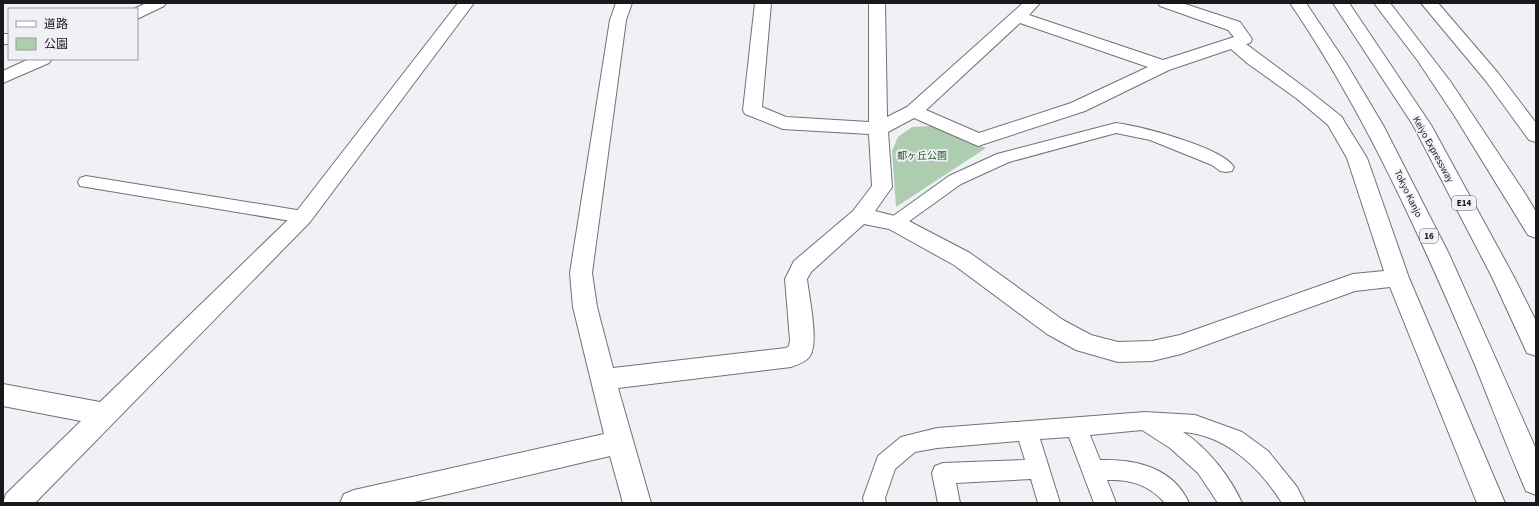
<svg xmlns="http://www.w3.org/2000/svg" width="1539" height="506" font-family="'Source Sans 3','Noto Sans JP',sans-serif">
	<style>
		.green { fill: #aecdaf }
		.lines { fill: none; stroke-linecap: round; stroke-linejoin: round }
		.service-casing { stroke: #707277; stroke-width: 2 }
		.minor-casing { stroke: #707277; stroke-width: 2 }
		.trunk-casing { stroke: #707277; stroke-width: 2 }
		.motorway-casing { stroke: #707277; stroke-width: 2 }
		.service { fill: #fff; fill-rule: evenodd }
		.minor { fill: #fff; fill-rule: evenodd }
		.trunk { fill: #fff; fill-rule: evenodd }
		.motorway { fill: #fff; fill-rule: evenodd }
		.labels { text-anchor: middle; stroke-width: 3.5; stroke-linejoin: round; paint-order: stroke }
		.shield { fill: #eff1f7; stroke: #585a5d; stroke-width: 1 }
		.shield-label { font-size: 9px; font-weight: bold; fill: #18191b }
		.street-label { font-size: 10px; fill: #18191b; stroke: #eff1f7 }
		.park-label { font-size: 10px; fill: #24582a; stroke: #eff1f7 }
	</style>
	<rect width="100%" height="100%" fill="#eff1f7"/>
	<path class="green" d="M931 126 986 148 896 207 892 151 898 137 912 127Z"/>
	<g class="lines">
		<g class="service-casing">
			<path id="service" d="M1116 123C1140 126 1222 147 1234 167L1232 171 1226 172 1220 171 1212 165 1150 140 1116 133 1009 162 961 184 901 227 895 229 889 227 886 223 889 219 949 176 997 154Z
				M86 176 303 211 309 213 312 217 309 221 303 223 80 186 78 182 80 178Z
				M1145 412 1195 415 1242 432 1268 451 1297 487 1305 503H1282C1260 468 1226 435 1183 432 1207 447 1231 478 1242 503H1218L1198 473 1170 448 1142 430 1090 435 1100 460C1135 459 1173 467 1189 503H1165C1149 485 1131 479 1107 480L1116 503H1094L1069 437 1040 439 1060 503H1038L1031 479 956 483 960 503H938L932 473 935 466 943 463 1025 460 1019 441 937 448 915 452 895 469 885 498 886 503H864L863 498 878 456 901 437 937 428Z"/>
		</g>
		<g class="minor-casing">
			<path id="minor" d="M146 3H166L164 6 137 19V9H134Z
				M458 3H474L310 222 35 503H3L6 494 81 421 3 406V384L100 402 296 212Z
				M616 3H632L626 20 592 273 597 307 613 368 786 348 789 346 790 340 785 279 794 261 853 211 872 186 869 134 783 129 745 114 743 110 755 3H771L762 107 786 117 869 122V3H885L887 117 907 107 1023 3H1040L1029 15 1163 60 1234 37 1228 30 1160 6 1158 3H1182L1240 22 1252 39 1250 43 1246 44 1308 90 1342 117 1344 121 1367 158 1409 278 1505 503H1477L1390 287 1355 291 1181 354 1152 361 1118 362 1076 350 1047 334 954 265 889 229 864 224 811 272 807 279C809 297 819 342 810 356 806 362 797 365 791 367L618 388 651 503H623L610 456 410 503H340L344 494 354 490 604 434 573 307 570 273 610 20ZM1020 23 1148 67 1071 103 979 133 926 110ZM1231 49 1247 63 1296 98 1328 125 1347 158 1384 271 1353 274 1180 335 1152 341 1118 342 1091 335 1063 320 970 253 903 218 875 211 892 187 888 132 914 118 978 146 1085 111 1169 70Z
				M3 34H9V44H3Z
				M29 59H52L49 63 3 83V71Z"/>
		</g>
		<g class="trunk-casing">
			<path id="trunk" d="M1290 3H1306L1346 63 1383 125 1449 254 1536 449V495L1526 491C1508 450 1492 407 1475 365 1422 240 1367 116 1290 3Z
				M1421 3H1438L1498 73 1536 123V142L1529 140 1486 81Z"/>
		</g>
		<g class="motorway-casing">
			<path id="motorway" d="M1333 3H1349L1431 125 1514 277 1536 321V356L1527 353 1492 277 1413 125Z
				M1374 3H1390L1450 81 1526 195 1536 212V238L1528 235 1454 115 1418 61Z"/>
		</g>
		<use href="#service" class="service"/>
		<use href="#minor" class="minor"/>
		<use href="#trunk" class="trunk"/>
		<use href="#motorway" class="motorway"/>
	</g>
	<g class="labels">
		<g class="shield">
			<rect x="1452" y="196" width="24" height="14" rx="3"/>
			<rect x="1420" y="229" width="18" height="14" rx="3"/>
		</g>
		<g class="shield-label">
			<text x="1464" y="206">E14</text>
			<text x="1429" y="239">16</text>
		</g>
		<g class="street-label">
			<text transform="translate(1434 149) rotate(61)" y="4">Keiyo Expressway</text>
			<text transform="translate(1409 193) rotate(64)" y="4">Tokyo Kanjo</text>
		</g>
		<g class="park-label">
			<text x="922" y="159">都ヶ丘公園</text>
		</g>
	</g>
	<rect width="1539" height="506" fill="none" stroke="#18191b" stroke-width="8"/>
	<rect x="8" y="8" width="130" height="52" fill="#eff1f7" stroke="#999b9f"/>
	<rect x="16" y="21" width="20" height="6" fill="#ffffff" stroke="#999b9f"/>
	<text x="44" y="28" font-size="12" fill="#18191b">道路</text>
	<rect x="16" y="38" width="20" height="12" fill="#aecdaf" stroke="#999b9f"/>
	<text x="44" y="48" font-size="12" fill="#18191b">公園</text>
</svg>
